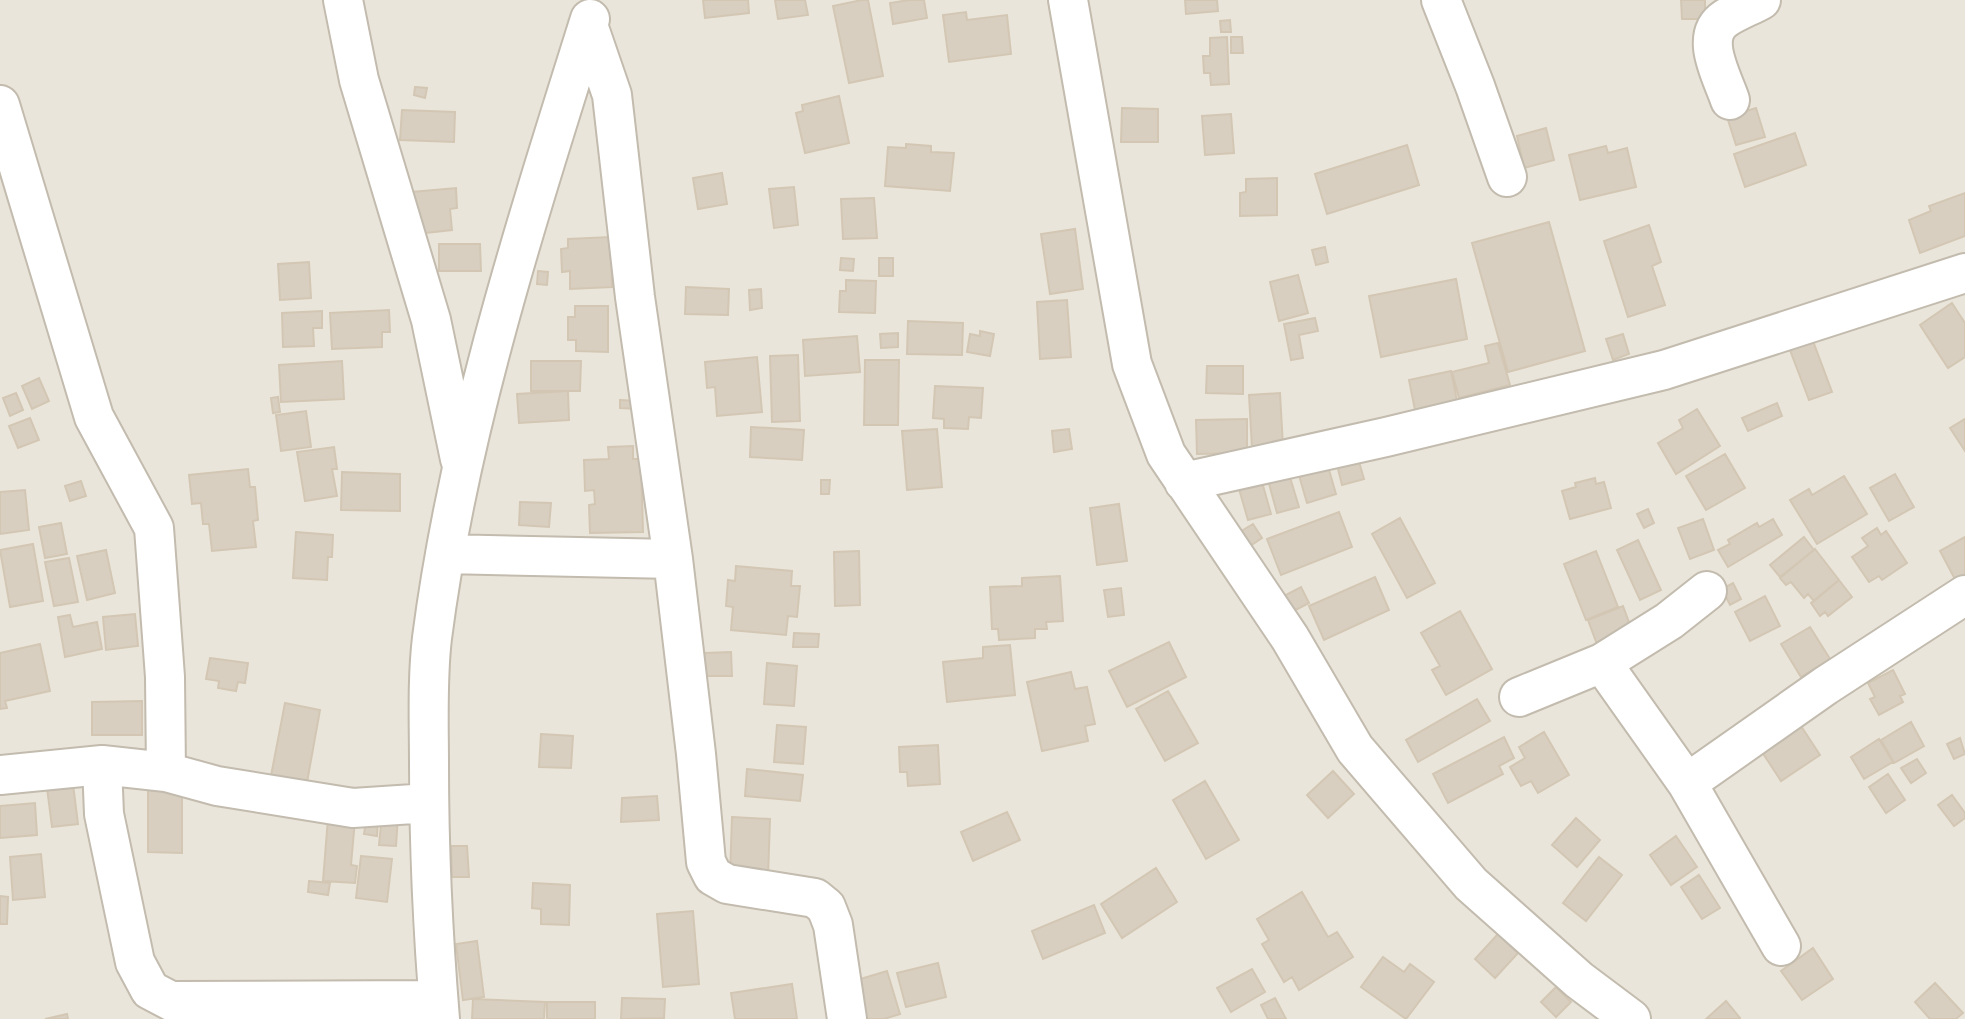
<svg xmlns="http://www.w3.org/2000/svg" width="1965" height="1019" font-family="'PT Sans Narrow',sans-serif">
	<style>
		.residential { fill: #eae5da }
		.building { fill: #d8cfc1; stroke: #d3c7b4; stroke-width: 2 }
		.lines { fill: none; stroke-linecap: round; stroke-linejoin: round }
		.minor-casing { stroke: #c2bbae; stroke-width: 42 }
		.minor { stroke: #fff; stroke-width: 38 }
	</style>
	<rect width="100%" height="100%" fill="#f6f3ec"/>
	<path class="residential" d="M0 0H1965V1019H0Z"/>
	<path class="building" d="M703 0H748L749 13 705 18Z
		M775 0H805L808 15 778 19Z
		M862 0H868L883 76 849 83 833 6Z
		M909 0H924L927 18 893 24 890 3Z
		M1185 0H1217L1218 11 1186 14Z
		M1681 0H1705V19H1682Z
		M966 12 967 20 1007 15 1011 54 949 62 943 15Z
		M1230 20 1231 32H1221L1220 21Z
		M1227 37 1229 84 1211 85 1210 73H1204L1203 56H1210V38Z
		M1231 37H1242L1243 53H1231Z
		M415 87 427 88 425 98 414 95Z
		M839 96 849 143 805 153 796 113 803 111 802 105Z
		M1122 108 1158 109V142H1121Z
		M1756 108 1765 137 1736 145 1727 117Z
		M402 110 455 112 454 142 400 140Z
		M1231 114 1234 153 1205 155 1202 116Z
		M1546 128 1554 160 1524 168 1517 136Z
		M1795 133 1806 165 1745 187 1734 154Z
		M906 144 931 146V152L954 153 950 191 885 186 888 147 906 148Z
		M1407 145 1419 185 1327 214 1315 174Z
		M1606 146 1608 153 1627 148 1636 187 1580 200 1569 155Z
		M722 173 727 204 698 209 693 178Z
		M1277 178V215L1240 216V193L1246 192V179Z
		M794 187 798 225 774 228 769 189Z
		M456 188 457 208 450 209 452 230 417 234 412 192Z
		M1965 193V236L1920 253 1909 220 1931 211 1929 206Z
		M874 198 877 238 843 239 841 199Z
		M1549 222 1585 351 1508 372 1472 243Z
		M1649 225 1661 262 1652 266 1665 305 1628 317 1604 241Z
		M1075 229 1083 289 1050 294 1041 234Z
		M611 237 612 287 570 289V271L562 272 561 249 568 248V239Z
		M439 244H480L481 271H439Z
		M1325 247 1328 262 1316 265 1312 250Z
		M841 258 854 259 853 271 840 270Z
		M879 258H893V276H879Z
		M309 262 311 298 280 300 278 264Z
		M538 271 548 272 547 285 537 284Z
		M1298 275 1308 313 1279 321 1270 282Z
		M1456 279 1467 339 1381 357 1369 296Z
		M846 280 876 281 875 313 839 312 840 291H846Z
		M686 287 729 289 728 315 685 314Z
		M761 289 762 308 750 310 749 290Z
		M1067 300 1071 357 1040 359 1037 302Z
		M1952 303 1965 323V357L1948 368 1920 325Z
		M575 306H608V352L576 351V340H568V317H575Z
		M389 310 390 332H382V347L332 349 330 313Z
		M322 311V328H313L314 346 283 347 282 313Z
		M1315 318 1318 331 1299 335 1303 358 1291 360 1284 324Z
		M908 321 963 323 962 355 907 354Z
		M980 331 994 334 990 356 967 352 970 334 980 336Z
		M898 333V347L881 348 880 334Z
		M1623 334 1629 354 1613 360 1606 339Z
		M857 336 860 372 805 376 803 340Z
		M1813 341 1832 392 1809 400 1790 350Z
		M1498 343 1510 385 1459 398 1452 372 1489 363 1485 346Z
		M798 355 800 421 772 422 770 356Z
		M757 357 762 412 717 416 715 387 707 388 705 362Z
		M865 360H899L898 425H864Z
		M342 361 344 399 281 402 279 365Z
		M531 361H581L580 391H531Z
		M1207 366H1243V394L1206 393Z
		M1451 371 1457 401 1415 410 1409 380Z
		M39 378 49 401 32 409 22 386Z
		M935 386 983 388 981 418 969 417 968 429 944 428V419L933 418Z
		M568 391 569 420 519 423 517 394Z
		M16 393 23 410 10 416 3 398Z
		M1280 393 1283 446 1252 448 1249 395Z
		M278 397 280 412 273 413 271 398Z
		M620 400 638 401V409L620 408Z
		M1777 403 1782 416 1748 431 1742 418Z
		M1697 409 1720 446 1676 474 1658 443 1683 428 1679 420Z
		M306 411 311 447 281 451 276 415Z
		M30 418 39 440 18 448 9 426Z
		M1247 419V453L1197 454 1196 420Z
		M1965 419V451L1950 428Z
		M751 427 804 430 802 460 750 457Z
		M937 429 942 487 907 490 902 431Z
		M1069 429 1072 449 1054 452 1052 431Z
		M633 446V459H641L643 532 590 533 589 505 595 504 594 490 585 491 584 460 609 459 608 447Z
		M334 447 337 469H332L337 496 305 501 297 452Z
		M1725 454 1745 488 1706 510 1686 476Z
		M1357 455 1364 479 1342 485 1336 461Z
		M1327 463 1336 494 1307 503 1298 472Z
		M248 469 250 487H255L258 520 253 521 256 547 212 551 209 524H203L201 503 192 504 189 475Z
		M342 472 400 474V511L341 510Z
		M1289 474 1299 507 1277 513 1268 480Z
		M1895 474 1914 507 1889 521 1870 488Z
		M1844 476 1867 514 1817 544 1790 500 1809 489 1812 495Z
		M1595 478 1596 484 1604 482 1611 508 1570 519 1562 491 1576 487 1575 483Z
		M821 480H830L829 494H821Z
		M81 481 86 496 70 501 65 486Z
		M1262 482 1271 514 1248 520 1239 489Z
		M25 490 29 530 0 534V492Z
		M520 502 551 503 549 527 519 525Z
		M1119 504 1127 561 1097 565 1090 508Z
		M1648 509 1654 523 1644 528 1637 514Z
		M1339 512 1352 547 1281 575 1267 539Z
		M1400 518 1435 583 1407 598 1372 534Z
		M1703 519 1714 550 1690 559 1678 528Z
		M1773 519 1782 535 1728 567 1718 550 1730 544 1728 540 1757 523 1759 527Z
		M61 523 67 554 45 558 39 527Z
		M1253 524 1262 538 1247 548 1238 533Z
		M1877 528 1881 535 1886 531 1907 563 1882 580 1879 576 1869 582 1852 557 1868 546 1862 538Z
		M296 532 333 535 332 557H328L327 580 293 578Z
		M1804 537 1814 550 1780 577 1770 565Z
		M1965 537V578L1957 583 1940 551Z
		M1638 540 1661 590 1640 600 1617 550Z
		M33 544 43 601 10 607 0 550Z
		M1815 549 1839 580 1814 601 1808 594 1804 598 1791 582 1786 585 1780 578Z
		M106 550 115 593 87 600 77 556Z
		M859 551 860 605 835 606 834 552Z
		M1596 551 1618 607 1586 620 1564 564Z
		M69 558 78 602 54 606 45 562Z
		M736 566 792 571 791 586H800L797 617 788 616 786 635 731 630 733 607 726 606 728 580 735 581Z
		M1060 576 1063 621 1046 622 1047 629H1035V638L999 640 998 629H992L990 587 1022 586V578Z
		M1375 577 1389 610 1324 640 1309 606Z
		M1839 580 1852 597 1828 616 1825 612 1820 616 1811 603Z
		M1733 583 1741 599 1730 605 1722 589Z
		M1301 587 1309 603 1290 613 1282 597Z
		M1121 588 1124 615 1108 617 1104 590Z
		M1765 596 1780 626 1750 641 1735 612Z
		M1623 606 1633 633 1598 647 1588 620Z
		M1460 611 1492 669 1446 695 1432 670 1440 666 1421 633Z
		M135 614 138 646 106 650 103 617Z
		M70 615 73 627 97 622 102 649 65 657 58 617Z
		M1810 627 1830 659 1801 677 1781 644Z
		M794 633 819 634 818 647H793Z
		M1169 642 1186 677 1127 707 1109 671Z
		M40 644 50 691 5 701 7 708 0 709V653Z
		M1010 645 1015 695 947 702 943 662 983 658V647Z
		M731 652 732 676H705L704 653Z
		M210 658 248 663 245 683 238 682 236 691 218 688 219 681 206 679Z
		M767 663 797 666 794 706 764 704Z
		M1893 670 1905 694 1900 696 1903 702 1879 715 1870 699 1875 697 1868 683Z
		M1071 672 1075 689 1087 687 1095 724 1085 726 1088 741 1042 751 1027 682Z
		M1168 691 1198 743 1165 761 1136 709Z
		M1477 699 1490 721 1418 762 1406 740Z
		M142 701V735H92V702Z
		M285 703 320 710 306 788 270 781Z
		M1911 722 1924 746 1894 763 1881 740Z
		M777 725 806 727 803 764 774 762Z
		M1801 726 1820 755 1781 781 1762 752Z
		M1544 732 1569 775 1538 793 1531 781 1521 786 1510 767 1525 758 1519 747Z
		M541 734 573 736 571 768 539 767Z
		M1504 737 1514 758 1499 766 1503 774 1448 803 1433 774Z
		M1960 738 1965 754 1954 759 1947 744Z
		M1879 739 1893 762 1864 779 1851 757Z
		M938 745 940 784 908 786 907 772H900L899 747Z
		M1917 759 1926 773 1911 783 1901 768Z
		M747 769 803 775 800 801 745 796Z
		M1333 771 1354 794 1328 818 1307 795Z
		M1888 774 1905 800 1886 813 1869 787Z
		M72 776 78 824 52 827 46 780Z
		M1205 781 1239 840 1206 859 1173 800Z
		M148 785H182V853L148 852Z
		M1952 795 1965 813V818L1954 826 1938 805Z
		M657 796 659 820 621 822 622 798Z
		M35 803 37 835 0 838V806Z
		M1007 812 1020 840 973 861 961 832Z
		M367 815 378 817 377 836 364 834Z
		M382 815 398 816 396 846 379 845Z
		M732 817 770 819 768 877 730 876Z
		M328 818 355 820 351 865 357 866 355 883 323 881Z
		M1576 818 1600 840 1577 867 1552 845Z
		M1676 836 1697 867 1671 885 1650 855Z
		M451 846H467L469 877H452Z
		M41 854 45 897 13 900 10 857Z
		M361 856 392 859 387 902 356 898Z
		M1599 857 1622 875 1586 921 1563 903Z
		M1156 868 1177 902 1122 938 1101 904Z
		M1699 875 1720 908 1702 919 1681 887Z
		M309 881 330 883 328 895 308 892Z
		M533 883 570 885 569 925 541 924V909L532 908Z
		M1302 892 1328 937 1337 932 1353 957 1299 990 1292 977 1284 982 1262 944 1269 940 1257 919Z
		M0 896 8 897 7 924H0Z
		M1094 905 1105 933 1043 959 1032 931Z
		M693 911 699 984 663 987 657 914Z
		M1498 934 1518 953 1495 978 1475 959Z
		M477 941 484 997 463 1000 456 944Z
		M1813 948 1833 979 1802 1000 1781 971Z
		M1383 957 1404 972 1410 964 1434 982 1406 1019 1361 987Z
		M938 963 946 997 906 1007 897 973Z
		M1252 969 1265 992 1231 1012 1217 988Z
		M887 971 900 1014 884 1019H867L859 995 844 984Z
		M1935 983 1963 1013 1956 1019H1930L1915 1002Z
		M792 984 797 1019H735L731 993Z
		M1556 987 1571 1002 1556 1017 1541 1002Z
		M622 998 665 999 664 1018 621 1019Z
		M1275 998 1286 1019H1268L1261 1005Z
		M473 999 545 1002 544 1019H472Z
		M1726 1001 1740 1018 1739 1019H1706Z
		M547 1002H595V1019H547Z
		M67 1014 68 1019H45Z"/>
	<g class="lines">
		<g class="minor-casing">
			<path id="minor" d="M343 0 359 80 431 320 460 459
				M1068 0 1132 364 1166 454 1290 638 1355 749 1471 884 1579 980 1631 1019
				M1441 0 1475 86 1507 177
				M588 25 612 95 635 297 673 559 696 754 706 862 713 876 727 884 815 898 826 907 833 925 847 1019
				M1730 100C1722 76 1698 36 1726 18 1737 11 1750 6 1761 0
				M0 105 94 417 154 528 165 677 166 772
				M1184 482 1386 437 1664 370 1965 273
				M445 554 673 559
				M1602 663 1687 783 1781 946
				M1519 697 1602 663 1669 621 1707 591
				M102 765 104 814 135 962 150 990 171 1001 438 1000
				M0 775 102 765 166 772 217 786 353 808 429 803
				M1687 783 1825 686 1965 595
				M440 1019C433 935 429 850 429 765 429 724 427 680 432 638 459 429 527 220 590 19"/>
		</g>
		<use href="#minor" class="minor"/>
	</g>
</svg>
